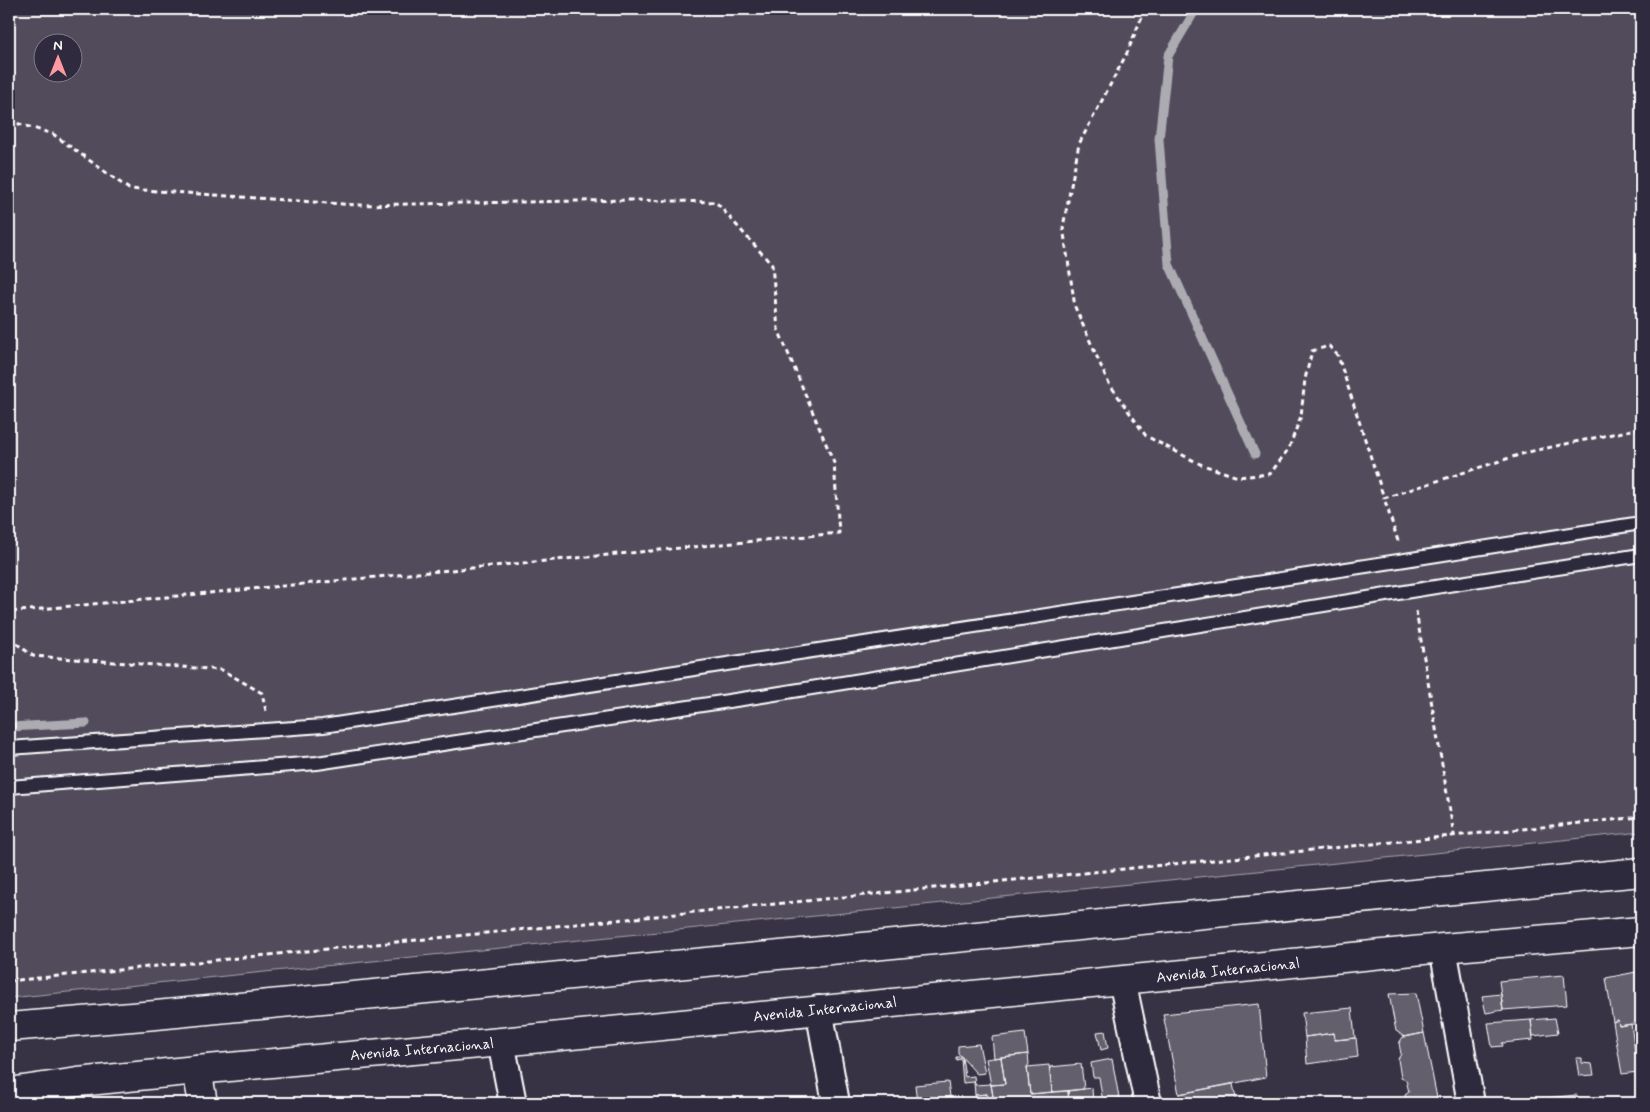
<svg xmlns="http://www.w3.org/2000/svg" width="1650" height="1112" font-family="Mynerve,sans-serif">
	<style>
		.green { fill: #514c5c; stroke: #a8a6ae; fill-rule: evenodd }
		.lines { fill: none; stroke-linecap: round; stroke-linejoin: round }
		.stream { stroke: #adabb2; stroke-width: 9 }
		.building { fill: #635f6d; stroke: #fff }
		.lane-casing { stroke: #fff; stroke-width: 16 }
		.street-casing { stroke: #fff; stroke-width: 30 }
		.secondary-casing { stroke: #fff; stroke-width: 31 }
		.highway-casing { stroke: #fff; stroke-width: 31 }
		.path { stroke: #fff; stroke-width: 3; stroke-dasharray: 5 4; stroke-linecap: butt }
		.lane { stroke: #2f2a3d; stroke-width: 12 }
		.street { stroke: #2f2a3d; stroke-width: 26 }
		.secondary { stroke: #2f2a3d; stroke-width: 28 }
		.highway { stroke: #2f2a3d; stroke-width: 28 }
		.labels { text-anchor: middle; stroke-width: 4; stroke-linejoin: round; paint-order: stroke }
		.street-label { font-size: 15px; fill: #fff; stroke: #2f2a3d }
	</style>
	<rect width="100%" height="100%" fill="#373345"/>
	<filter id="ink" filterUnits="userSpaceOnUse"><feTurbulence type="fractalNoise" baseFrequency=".02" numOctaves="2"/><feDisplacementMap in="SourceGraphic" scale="10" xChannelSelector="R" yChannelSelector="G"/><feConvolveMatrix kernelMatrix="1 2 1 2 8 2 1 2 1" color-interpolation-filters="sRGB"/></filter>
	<g filter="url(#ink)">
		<path class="green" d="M9 9H1641V832L9 998ZM42 42H72V72H42Z"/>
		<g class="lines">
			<path class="stream" d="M1196 9 1168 56 1159 139 1169 264 1255 454
				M9 727 86 723"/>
		</g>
		<path class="building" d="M1641 971V1023L1619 1026 1618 1020 1613 1022 1606 978Z
			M1564 975 1567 1005 1503 1010 1499 981Z
			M1416 993 1424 1033 1405 1037 1396 1031 1389 994Z
			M1501 994 1503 1010 1486 1013 1482 996Z
			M1259 1004 1266 1077 1179 1094 1163 1014Z
			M1352 1008 1355 1038 1335 1040 1334 1033 1305 1037 1302 1013Z
			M1555 1018 1558 1033 1533 1036 1531 1020Z
			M1531 1020 1533 1040 1502 1043 1503 1046 1492 1047 1488 1023Z
			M1618 1020 1619 1026 1631 1024 1638 1072 1622 1074 1613 1022Z
			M1105 1031 1108 1048 1101 1050 1097 1032Z
			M1025 1033 1028 1054 994 1058 992 1037Z
			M1334 1033 1335 1040 1356 1038 1358 1057 1307 1064 1305 1037Z
			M1424 1033 1438 1103H1406L1405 1095 1409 1092 1406 1080 1401 1078 1398 1059 1401 1054 1399 1043 1403 1037Z
			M979 1044 985 1073 977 1074 958 1053V1046Z
			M1028 1054 1029 1064 1027 1067 1030 1094 1068 1091 1069 1103H1004V1100L994 1101 991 1085 1005 1084 1001 1057Z
			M956 1057H962L965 1077 974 1076 975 1085 991 1084 994 1103H988L987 1094 975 1095 974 1082 963 1083 961 1059 956 1060Z
			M1001 1057 1005 1084 991 1085 986 1059Z
			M1576 1058H1582V1063L1592 1064 1594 1075 1579 1076Z
			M1112 1059 1120 1103H1103L1099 1077H1093L1091 1063Z
			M1081 1064 1084 1089 1052 1092 1050 1067Z
			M1049 1065 1052 1092 1030 1094 1027 1067Z
			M948 1082 951 1103H917L915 1085Z
			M1233 1084 1237 1103H1181L1179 1094Z
			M1092 1088 1093 1103H1069L1068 1091Z
			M987 1094 988 1103H976L975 1095Z
			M1577 1095 1578 1103H1514L1513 1101Z"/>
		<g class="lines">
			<g class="lane-casing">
				<path id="lane" d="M9 748 323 726 1405 560 1641 523
					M9 787 317 763 762 696 1454 584 1641 555"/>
			</g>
			<g class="street-casing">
				<path id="street" d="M1443 948 1471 1103
					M1122 980 1148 1103
					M819 1009 836 1103
					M501 1042 513 1103"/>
			</g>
			<g class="secondary-casing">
				<path id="secondary" d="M197 1070 203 1103"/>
			</g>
			<g class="highway-casing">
				<path id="highway" d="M9 1027 156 1015 1641 872
					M9 1092 78 1082 197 1070 501 1042 1443 948 1641 931"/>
			</g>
			<path class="path" d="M1145 9 1127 53 1079 144 1063 227 1075 307 1108 382 1146 436 1200 464 1238 477 1270 474 1289 448 1301 416 1305 379 1312 351 1329 346 1338 356 1384 498
				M9 121 53 134 129 189 356 205 633 200 716 202 772 265 778 329 834 463 839 533 9 612
				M1398 541 1384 498 1528 452 1641 428
				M1416 611 1454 835
				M9 638 33 656 222 670 262 693 266 711
				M9 981 1641 817"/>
			<use href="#lane" class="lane"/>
			<use href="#street" class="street"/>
			<use href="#secondary" class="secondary"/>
			<use href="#highway" class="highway"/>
		</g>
	</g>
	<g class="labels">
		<g class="street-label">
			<text transform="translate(1228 970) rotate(-6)" y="5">Avenida Internacional</text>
			<text transform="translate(825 1009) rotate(-6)" y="5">Avenida Internacional</text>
			<text transform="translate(422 1049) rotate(-5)" y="5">Avenida Internacional</text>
		</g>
	</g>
	<rect width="1650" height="1112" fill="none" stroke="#2f2a3d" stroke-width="30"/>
	<rect x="15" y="15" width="1620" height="1082" fill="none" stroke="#fff" stroke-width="2" filter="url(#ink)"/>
	<g transform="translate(58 58)"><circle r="24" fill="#2f2a3d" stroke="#827f8b"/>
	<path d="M0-4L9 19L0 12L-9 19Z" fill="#ff9aa2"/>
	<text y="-8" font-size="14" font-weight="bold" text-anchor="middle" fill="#ffffff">N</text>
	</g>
</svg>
